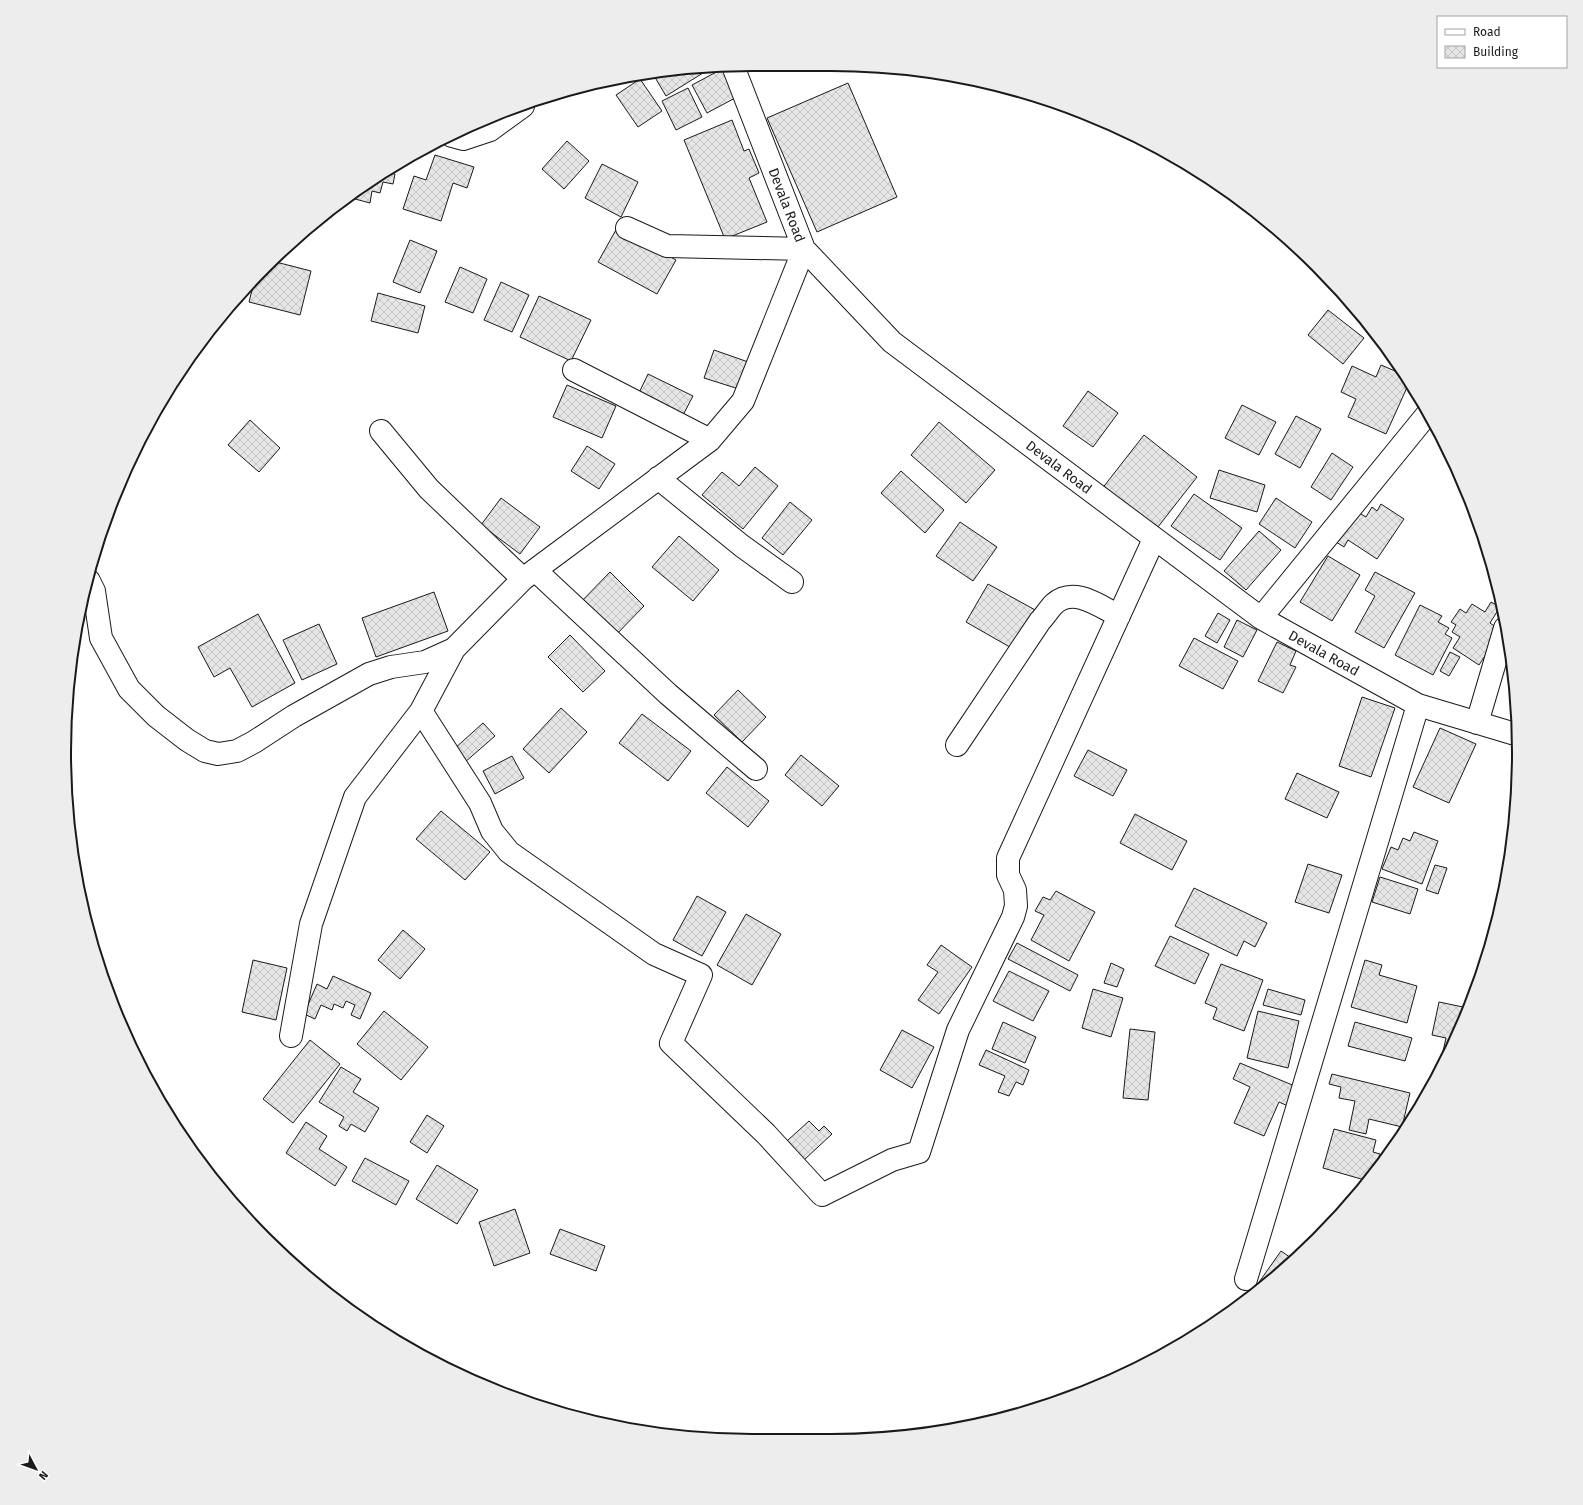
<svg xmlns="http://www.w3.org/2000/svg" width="1583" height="1505" font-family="'Fira Sans',sans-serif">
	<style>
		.building { fill: url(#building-cross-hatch); stroke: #1a1a1a }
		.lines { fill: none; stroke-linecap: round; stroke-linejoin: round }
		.street-casing { stroke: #1a1a1a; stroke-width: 24 }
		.street { stroke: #fff; stroke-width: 22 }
		.labels { text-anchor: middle; stroke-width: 3; stroke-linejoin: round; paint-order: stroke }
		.street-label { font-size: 14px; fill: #1a1a1a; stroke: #fff }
		.rim { fill: none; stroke: #1a1a1a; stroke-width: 2 }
	</style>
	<defs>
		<pattern id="building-cross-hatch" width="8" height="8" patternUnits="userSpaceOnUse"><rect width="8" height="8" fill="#e6e6e6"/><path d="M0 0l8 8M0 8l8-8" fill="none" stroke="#c5c5c5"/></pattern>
	</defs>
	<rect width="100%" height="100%" fill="#fff"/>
	<path class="building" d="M711 68 666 96 653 74Z
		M722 69 737 97 707 113 692 85Z
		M640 79 662 111 638 127 616 95Z
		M848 83 897 197 817 232 767 118Z
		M688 88 702 117 676 130 662 101Z
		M732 120 744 151 749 149 759 173 749 178 767 222 725 239 684 140Z
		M567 141 589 161 564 189 542 169Z
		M435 155 474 167 467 188 453 183 441 221 403 209 414 176 426 180Z
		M602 164 638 182 621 217 585 198Z
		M385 172 395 174 393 184 383 182 380 193 372 191 370 203 355 199 357 190 370 180Z
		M617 228 676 260 657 294 598 262Z
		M410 240 437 251 420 293 393 282Z
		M272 261 311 271 300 315 249 302 255 278Z
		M460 267 487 279 473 313 445 302Z
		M501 282 529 295 512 332 484 320Z
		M378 293 425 306 418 333 371 321Z
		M539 296 591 320 571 361 520 337Z
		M1328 310 1364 338 1343 364 1308 335Z
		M714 350 751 363 742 390 704 378Z
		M1381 365 1402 374 1409 383 1386 434 1348 417 1356 399 1341 392 1352 366 1376 377Z
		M648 374 693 396 682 417 638 395Z
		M567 385 616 406 602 438 553 417Z
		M1088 391 1118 413 1093 447 1063 426Z
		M1242 405 1276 422 1259 455 1225 438Z
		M1296 416 1321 429 1300 468 1275 454Z
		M250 420 280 448 259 472 228 445Z
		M939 422 995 470 966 503 911 455Z
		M1144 435 1197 477 1154 532 1101 490Z
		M587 446 615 464 599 489 571 471Z
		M1332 453 1353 467 1331 500 1311 487Z
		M755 467 778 486 743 529 702 495 722 472 739 486Z
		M1219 470 1265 485 1257 512 1210 498Z
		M901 471 944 510 925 533 881 493Z
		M1194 494 1242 528 1220 560 1171 526Z
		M501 498 540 527 520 554 481 525Z
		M1276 498 1312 522 1295 548 1259 524Z
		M790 502 812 520 783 555 762 538Z
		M1381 504 1404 519 1377 559 1348 540 1344 547 1333 540 1353 509 1366 517 1372 507 1377 511Z
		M960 522 997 547 973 581 936 556Z
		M1259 531 1281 550 1246 590 1224 571Z
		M679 536 719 570 693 601 652 567Z
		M1328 556 1360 575 1332 621 1300 602Z
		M610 572 644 606 612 639 577 606Z
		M1375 572 1415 593 1384 648 1355 632 1375 596 1365 590Z
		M988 584 1037 611 1015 650 966 622Z
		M434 592 448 631 376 657 362 618Z
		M1491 602 1500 607 1490 623 1501 631 1479 665 1453 648 1460 637 1452 632 1456 625 1451 622 1460 609 1466 613 1472 604 1485 612Z
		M1420 605 1442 616 1438 622 1449 628 1445 634 1452 638 1433 675 1395 655Z
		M1218 613 1230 620 1217 643 1205 636Z
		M258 614 295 683 252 707 230 668 214 677 198 647Z
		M1237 620 1257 630 1243 657 1224 647Z
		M319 624 337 664 302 680 283 640Z
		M570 635 605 671 583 692 548 657Z
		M1194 638 1238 661 1223 689 1179 666Z
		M1277 642 1296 651 1290 665 1296 667 1283 693 1258 681Z
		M1450 652 1460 657 1449 676 1440 671Z
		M738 690 766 717 742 742 714 715Z
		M1362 697 1395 708 1371 777 1339 766Z
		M561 708 587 732 549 773 523 749Z
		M642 714 691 751 668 781 619 743Z
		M483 723 495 736 464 763 453 750Z
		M1440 728 1476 744 1449 803 1413 787Z
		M1088 750 1127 770 1113 796 1074 776Z
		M801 755 839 786 822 806 785 775Z
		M512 756 524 778 495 794 483 771Z
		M727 767 769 801 748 827 706 793Z
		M1297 773 1339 792 1327 818 1285 799Z
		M441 811 490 852 465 880 416 839Z
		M1135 814 1187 841 1172 870 1120 843Z
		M1414 832 1438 841 1422 884 1382 869 1391 847 1398 850 1403 838 1410 841Z
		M1308 864 1342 875 1329 913 1295 902Z
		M1435 865 1447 868 1438 894 1426 890Z
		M1380 877 1418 889 1410 914 1372 902Z
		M1194 888 1267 923 1255 947 1244 941 1237 956 1175 926Z
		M1056 891 1095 912 1069 961 1031 940 1044 915 1035 911 1043 897 1050 900Z
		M697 896 726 912 702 956 673 940Z
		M746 914 781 934 752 985 717 965Z
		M403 930 425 949 400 979 378 960Z
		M1170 936 1209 954 1195 984 1155 966Z
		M1017 943 1078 975 1070 991 1008 959Z
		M941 945 972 967 939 1014 918 1000 938 972 927 965Z
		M253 960 287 968 276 1020 242 1012Z
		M1365 960 1382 965 1379 975 1417 986 1407 1023 1351 1007Z
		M1111 963 1124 969 1117 987 1104 983Z
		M1221 964 1263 980 1244 1031 1213 1019 1217 1008 1205 1003Z
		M1009 971 1049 991 1033 1021 993 1001Z
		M333 976 371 993 360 1019 351 1015 355 1005 346 1001 343 1008 334 1004 332 1010 321 1005 315 1019 304 1014 317 984 327 989Z
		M1093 989 1123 998 1111 1037 1082 1028Z
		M1268 989 1305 1000 1301 1015 1263 1005Z
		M1439 1002 1463 1007 1461 1021 1445 1061 1441 1060 1446 1038 1432 1035Z
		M384 1011 428 1047 401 1080 357 1044Z
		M1258 1011 1299 1021 1288 1068 1247 1058Z
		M1003 1022 1036 1037 1025 1063 992 1049Z
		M1355 1022 1412 1038 1405 1061 1348 1046Z
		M1130 1029 1155 1032 1148 1100 1123 1098Z
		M902 1030 934 1047 912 1088 880 1070Z
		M310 1040 340 1064 293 1123 263 1099Z
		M986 1050 1029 1070 1023 1085 1016 1082 1009 1096 998 1092 1005 1076 979 1065Z
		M1240 1063 1297 1087 1288 1106 1279 1102 1264 1136 1234 1123 1250 1087 1233 1079Z
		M341 1067 361 1079 353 1092 379 1108 365 1132 351 1124 347 1131 339 1126 344 1117 319 1102Z
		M1332 1074 1410 1093 1402 1127 1369 1119 1366 1134 1349 1130 1355 1101 1339 1098 1341 1087 1329 1084Z
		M427 1115 444 1126 427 1153 410 1142Z
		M809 1121 819 1131 824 1126 832 1134 804 1160 787 1141Z
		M306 1122 327 1136 319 1149 347 1167 335 1186 286 1153Z
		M1334 1129 1376 1140 1373 1152 1380 1154 1377 1165 1380 1166 1368 1181 1323 1168Z
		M365 1158 409 1181 396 1205 352 1181Z
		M437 1165 478 1190 457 1224 416 1199Z
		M515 1209 530 1253 494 1266 479 1222Z
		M560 1229 605 1246 596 1271 550 1254Z
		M1281 1251 1294 1260 1284 1270 1250 1295Z"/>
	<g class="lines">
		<g class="street-casing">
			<path id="street" d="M733 66 804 249 892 342 1261 618 1418 705 1515 734
				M452 136 463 139 490 130 523 106
				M574 370 710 440
				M381 431 429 489 523 579
				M658 478 742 546 792 582
				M535 570 668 694 756 769
				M89 581 94 591 101 638 129 689 156 716 187 740 205 751 218 754 237 751 254 742 294 716 369 674 391 667 425 662 454 649 523 579 710 440 743 401 804 249 667 246 627 228
				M1261 618 1429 412
				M421 711 480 803 492 831 509 852 654 954 701 975 671 1043 766 1134 822 1195 892 1160 919 1152 958 1030 1013 917 1016 906 1015 890 1008 875V858L1154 539
				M1477 723 1505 628
				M957 745 1040 621C1045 616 1049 609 1054 604 1074 586 1099 606 1119 616
				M291 1036 311 924 355 797 421 711 454 649
				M1246 1279 1418 705"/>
		</g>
		<use href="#street" class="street"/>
	</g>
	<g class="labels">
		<g class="street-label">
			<text transform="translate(787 205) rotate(69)" y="5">Devala Road</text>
			<text transform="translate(1059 467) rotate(37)" y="5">Devala Road</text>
			<text transform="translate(1324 653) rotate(29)" y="5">Devala Road</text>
		</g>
	</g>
	<path d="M0 0H1583V1505H0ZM752 71H831A681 681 0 0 1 1512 752V753A681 681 0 0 1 831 1434H752A681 681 0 0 1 71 753V752A681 681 0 0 1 752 71Z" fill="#ededed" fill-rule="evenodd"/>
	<path class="rim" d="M752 71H831A681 681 0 0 1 1512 752V753A681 681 0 0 1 831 1434H752A681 681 0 0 1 71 753V752A681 681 0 0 1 752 71Z"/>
	<rect x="1437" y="16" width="130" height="52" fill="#ffffff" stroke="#a3a3a3"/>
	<rect x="1445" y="29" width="20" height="6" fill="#ffffff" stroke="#a3a3a3"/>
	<text x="1473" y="36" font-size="12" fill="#1a1a1a">Road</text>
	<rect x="1445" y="46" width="20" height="12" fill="url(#building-cross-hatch)" stroke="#a3a3a3"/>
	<text x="1473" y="56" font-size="12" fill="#1a1a1a">Building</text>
	<g transform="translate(36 1469) rotate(131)" stroke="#ffffff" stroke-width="3" paint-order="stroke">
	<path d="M0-3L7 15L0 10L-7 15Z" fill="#1a1a1a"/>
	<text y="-6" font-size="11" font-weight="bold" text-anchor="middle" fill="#1a1a1a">N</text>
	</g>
</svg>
